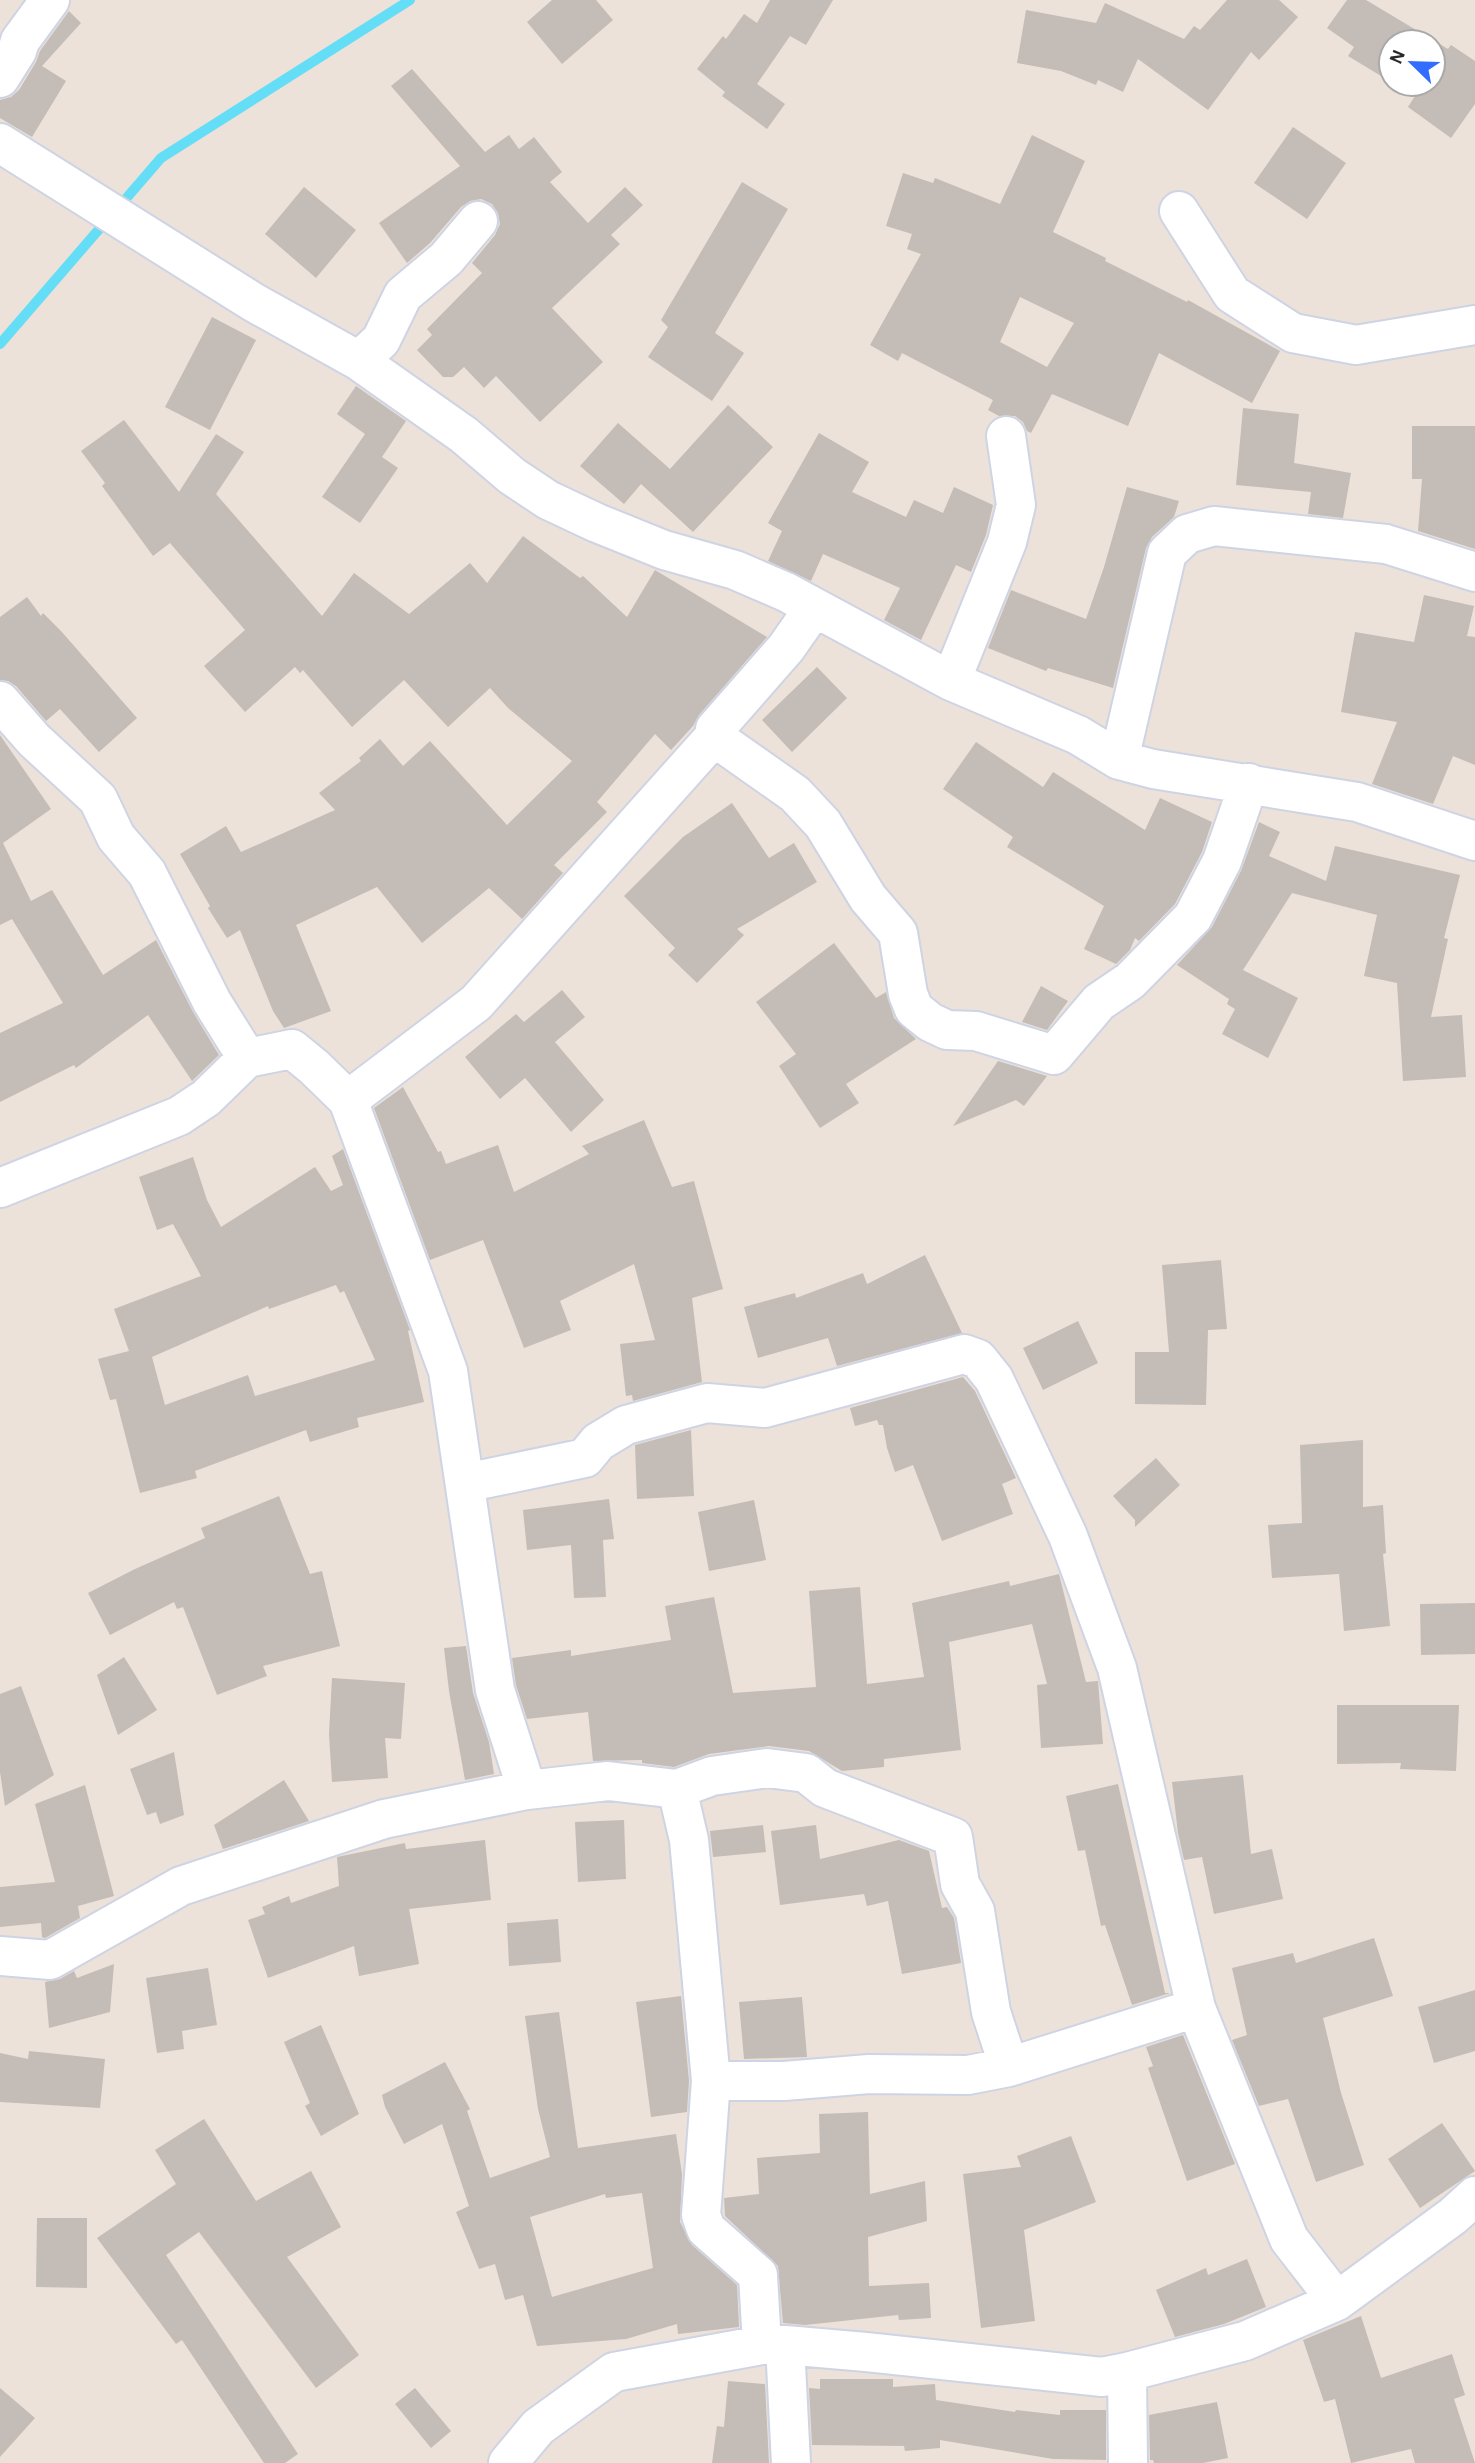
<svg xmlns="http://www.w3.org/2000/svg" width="1475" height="2463" font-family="'Alegreya Sans',sans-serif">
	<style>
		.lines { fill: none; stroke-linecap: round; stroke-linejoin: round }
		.stream { stroke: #64ddf6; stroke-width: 10 }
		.building { fill: #c4bcb6; fill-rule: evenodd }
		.minor-casing { stroke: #ced4e3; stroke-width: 42 }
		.minor { stroke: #fff; stroke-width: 38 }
	</style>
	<rect width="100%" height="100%" fill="#ece2d9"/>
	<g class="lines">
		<path class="stream" d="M117 209 161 158 410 0
			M0 344 107 220"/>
	</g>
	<path class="building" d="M552 0H596L613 20 562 64 527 22Z
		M770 0H833L806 45 790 36 757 84 785 104 767 129 722 96 725 92 697 69 723 36 726 39 744 14 757 23Z
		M1227 0H1279L1298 17 1259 60 1251 52 1208 110 1138 59 1123 92 1098 80 1096 85 1061 71 1017 63 1026 10 1096 23 1105 3 1184 39 1194 26 1200 30Z
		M1347 0H1366L1448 49 1451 45 1475 61V104L1451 138 1408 107 1415 96 1395 84H1433V42H1391V82L1348 56 1354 47 1327 28Z
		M69 11 81 23 42 66 66 81 32 137 0 118V100L11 97 19 90 36 62 40 51Z
		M412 69 485 152 509 135 519 149 534 137 562 172 550 182 588 223 625 187 643 205 611 235 620 244 552 308 603 362 540 422 496 376 484 388 464 367 453 377H443L417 350 432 335 427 329 482 273 472 263 495 235 500 224 498 213 492 204 481 199 470 201 461 207 430 243 407 263 379 223 460 166 391 86Z
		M1293 127 1346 163 1307 219 1254 183Z
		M1032 135 1085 161 1053 232 1106 258 1105 261 1187 302 1188 300 1280 351 1252 403 1159 353 1128 426 1052 394 1031 433 1027 431 1023 422 1015 416H999L988 410 993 400 902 353 898 361 870 345 921 254 907 249 912 234 886 226 903 173 933 183 935 178 1000 204ZM1020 297 1074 323 1047 367 1000 342Z
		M742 182 788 209 715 333 744 353 712 401 648 357 668 327 661 320Z
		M304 187 356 230 316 278 265 234Z
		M212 317 256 340 210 430 165 407Z
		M356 386 406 421 382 457 398 468 360 523 322 497 365 434 337 414Z
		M728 405 773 447 693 532 641 484 624 504 580 466 618 423 670 469Z
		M1243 408 1299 414 1294 463 1351 473 1343 518 1308 514 1311 492 1236 485Z
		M124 420 179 492 216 434 244 452 216 494 322 616 354 573 409 614 470 563 487 583 523 536 580 578 583 576 627 617 655 570 767 637 699 715 693 726 671 750 655 734 597 802 607 812 554 865 563 873 522 919 489 888 422 943 377 887 296 925 331 1011 284 1028 273 1011 240 930 227 938 208 908 210 906 180 854 226 826 241 852 335 810 319 793 361 761 359 758 380 739 403 766 430 741 507 825 572 761 508 708 490 688 448 727 404 680 352 727 303 670 300 673 295 667 245 712 204 666 245 630 170 543 153 556 102 486 105 483 81 451Z
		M1412 426H1475V549L1418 531 1422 479H1412Z
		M819 433 869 462 852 492 906 517 914 500 943 513 954 487 993 505 986 535 971 572 956 565 921 640 884 620 900 588 823 554 811 581 768 561 782 531 768 523Z
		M1127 487 1179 501 1174 517 1152 537 1146 548 1113 688 1048 668 1046 671 988 648 1011 590 1086 619 1104 567Z
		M1424 595 1474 606 1467 636 1475 637V765L1453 756 1433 804 1372 784 1397 722 1341 712 1355 632 1414 642Z
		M27 597 41 616 43 613 61 631 137 718 99 752 60 709 46 721 16 686 8 681 0 680V617Z
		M817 667 847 698 792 752 762 720Z
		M0 735 51 809 3 843 31 901 52 890 103 975 156 940 193 1012 219 1055 192 1081 148 1015 76 1068 74 1065 0 1102V1033L63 1003 12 919 0 925Z
		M976 742 1043 787 1053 772 1145 830 1160 798 1212 822 1202 852 1175 904 1139 941 1135 938 1130 950 1116 964 1084 949 1104 906 1007 847 1013 837 943 789Z
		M732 803 769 858 794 843 817 882 737 929 744 935 697 983 668 955 675 948 624 896 683 837Z
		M1259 822 1280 832 1269 856 1326 881 1335 846 1460 875 1444 938 1448 939 1431 1017 1462 1015 1466 1077 1403 1081 1397 983 1364 976 1377 915 1292 893 1243 970 1298 998 1268 1058 1222 1034 1235 1009 1227 1004 1229 999 1177 965 1212 927 1241 871Z
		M834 943 876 998 886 992 894 1018 916 1039 846 1084 859 1103 820 1128 779 1066 796 1054 756 1002Z
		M1041 986 1068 1001 1047 1030 1022 1022Z
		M562 990 585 1017 555 1042 604 1100 571 1132 525 1078 500 1099 465 1057 516 1014 524 1022Z
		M998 1061 1047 1076 1024 1106 1016 1100 953 1126Z
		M403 1087 438 1152 441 1151 446 1164 498 1145 514 1192 589 1154 582 1146 644 1120 672 1187 694 1181 723 1289 692 1298 702 1382 633 1401 632 1395 626 1396 620 1344 655 1340 634 1264 560 1301 571 1330 524 1348 483 1240 430 1260 374 1108Z
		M343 1149 410 1330 408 1331 424 1402 357 1418 359 1427 310 1442 306 1430 195 1471 197 1478 140 1493 116 1399 110 1400 98 1359 129 1351 114 1309 201 1276 173 1224 157 1230 139 1177 193 1157 207 1200 221 1227 315 1167 331 1191 343 1185 332 1156ZM336 1285 340 1293 344 1291 375 1360 255 1396 248 1375 165 1405 152 1357 268 1306 269 1309Z
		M925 1255 962 1333 837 1366 828 1338 758 1358 744 1307 795 1293 796 1298 863 1273 867 1284Z
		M1221 1260 1227 1329 1208 1330 1206 1405 1135 1404V1352H1169L1162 1265Z
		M1078 1321 1098 1363 1043 1390 1023 1348Z
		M963 1377 975 1391 1016 1478 1002 1484 1013 1514 942 1541 913 1465 895 1472 887 1448 883 1425H879L877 1420 855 1426 850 1408Z
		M691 1430 694 1496 637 1499 635 1445Z
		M1363 1440V1507L1383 1505 1386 1553 1383 1554 1390 1626 1344 1631 1339 1574 1272 1578 1268 1525 1302 1523 1300 1445Z
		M1156 1458 1180 1485 1135 1527V1520L1113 1496Z
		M279 1496 310 1574 322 1571 340 1646 263 1666 267 1676 217 1695 183 1607 177 1609 174 1602 110 1635 88 1593 135 1569 205 1538 201 1528Z
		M609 1499 614 1539 603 1540 606 1597 574 1598 571 1545 527 1550 523 1510Z
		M754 1500 766 1560 709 1571 698 1512Z
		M1059 1574 1086 1682 1098 1681 1103 1744 1041 1748 1037 1685 1047 1684 1032 1624 949 1642 961 1750 884 1759V1767L842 1771 809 1751 769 1746 709 1754 674 1767 642 1763V1760L593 1761 588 1712 527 1719 516 1685 512 1658 571 1650V1656L671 1640 665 1606 714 1597 733 1693 816 1687 809 1591 860 1587 867 1684 924 1677 912 1603 1009 1581 1010 1586Z
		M1475 1603V1654L1421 1655 1420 1604Z
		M466 1646 473 1693 489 1742 494 1774 465 1780 449 1691 444 1648Z
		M124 1657 157 1710 118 1735 97 1675Z
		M332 1678 405 1683 401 1739 385 1738 388 1778 332 1782 329 1734Z
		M21 1686 54 1775 5 1806 0 1772V1694Z
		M1337 1705H1459L1456 1771 1400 1769 1401 1763 1337 1764Z
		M174 1752 184 1815 160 1824 156 1812 147 1815 130 1769Z
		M1243 1775 1251 1854 1272 1849 1283 1899 1214 1914 1202 1857 1184 1860 1178 1833 1172 1782Z
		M284 1780 309 1821 223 1849 214 1825Z
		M1118 1784 1165 1993H1170L1132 2005 1105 1925 1101 1926 1085 1850 1078 1851 1066 1796Z
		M85 1785 114 1896 78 1906 80 1918 45 1938 42 1937 41 1923 0 1927V1887L55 1882 35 1804Z
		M624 1820 626 1879 578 1882 575 1822Z
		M763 1825 766 1852 713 1857 710 1831Z
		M816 1825 820 1859 899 1840 929 1851 942 1908 947 1907 954 1918 961 1963 902 1974 888 1901 867 1906 864 1894 780 1905 771 1831Z
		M485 1840 491 1900 409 1909 419 1964 359 1976 354 1946 268 1978 248 1920 265 1914 262 1907 289 1896 291 1903 339 1886 337 1857 405 1843 406 1849Z
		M558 1919 561 1962 509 1966 507 1923Z
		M1374 1938 1393 1996 1323 2018 1341 2093 1364 2165 1316 2182 1288 2099 1259 2106 1232 2040 1247 2035 1232 1968 1293 1953 1296 1963Z
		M114 1964 110 2012 49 2028 45 1982 60 1979 74 1971 77 1978Z
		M208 1968 217 2025 182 2031 184 2049 157 2053 146 1978Z
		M1475 1990V2051L1434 2063 1418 2007Z
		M681 1996 689 2081 687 2112 651 2117 636 2002Z
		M802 1997 807 2057 744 2059 739 2002Z
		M559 2012 578 2148 676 2134 682 2174 680 2222 692 2245 737 2285 739 2327 678 2334 677 2324 626 2339 537 2346 523 2295 505 2300 495 2264 479 2269 456 2212 469 2206 442 2124 404 2144 385 2107 382 2095 445 2062 470 2109 467 2111 490 2178 550 2157 538 2109 525 2016ZM642 2193 653 2268 552 2297 530 2217 605 2194 606 2198Z
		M321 2025 359 2114 321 2136 305 2106 310 2103 284 2042Z
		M1183 2035 1235 2164 1187 2181 1148 2068 1153 2066 1146 2047Z
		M29 2051 105 2059 100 2108 0 2102V2053L28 2059Z
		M868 2112 870 2194 925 2181 927 2221 868 2237 869 2286 929 2283 931 2318 899 2320 898 2315 805 2325 783 2323 778 2266 725 2216 724 2198 759 2194 757 2158 820 2153 819 2114Z
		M204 2119 256 2201 311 2171 341 2227 287 2257 359 2355 316 2388 199 2232 166 2255 298 2454 285 2463H264L182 2340 176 2344 97 2238 176 2184 155 2150Z
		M1442 2123 1475 2171 1420 2208 1388 2159Z
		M1071 2136 1096 2202 1024 2230 1035 2321 981 2328 963 2174 1021 2167 1017 2156Z
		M37 2218H87V2288L36 2287Z
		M1247 2259 1266 2307 1224 2324 1175 2337 1156 2290 1206 2268 1208 2275Z
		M1361 2316 1381 2378 1452 2354 1465 2395 1454 2399 1475 2463H1415L1411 2449 1351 2463 1335 2399 1324 2402 1303 2340Z
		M820 2379H893V2387L935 2384 936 2400 1015 2412 1016 2410 1060 2415V2410H1106V2460L1053 2459 940 2440V2448L905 2451 904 2446 812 2445 809 2388 820 2389Z
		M728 2381 765 2384 769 2463H712L717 2426 724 2427Z
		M0 2388 35 2418 0 2457Z
		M415 2388 451 2431 431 2448 395 2404Z
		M1217 2402 1228 2458 1203 2463H1154L1153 2460H1150L1149 2415Z"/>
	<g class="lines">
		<g class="minor-casing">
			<path id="minor" d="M0 78 17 51 20 41 50 0
				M0 143 253 302 359 361 464 435 512 476 548 500 597 523 664 550 735 570 786 592 951 681 1078 735 1119 760 1153 769 1357 802 1475 841
				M1179 211 1232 294 1293 333 1356 345 1475 325
				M359 361 381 340 403 295 446 259 478 221
				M951 681 1007 542 1016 505 1006 436
				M0 701 34 740 98 799 116 837 147 873 212 1002 247 1058
				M714 737 795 794 823 824 868 898 898 933 908 994 914 1009 930 1022 947 1030 976 1031 1054 1055 1099 1002 1130 981 1193 917 1222 861 1249 783
				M1119 760 1167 553 1187 534 1214 526 1386 544 1475 572
				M348 1100 476 1003 714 737 715 729 786 648 814 608
				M0 1188 179 1116 206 1098 247 1058 292 1049 314 1067 348 1100 448 1371 495 1690 527 1790
				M465 1483 585 1458 598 1442 626 1425 707 1403 765 1408 964 1354 978 1359 994 1379 1068 1536 1117 1668 1196 2008 1289 2239 1337 2301
				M677 1789 712 1776 767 1768 806 1773 825 1788 953 1837 960 1884 975 1911 991 2012 1009 2067
				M0 1956 50 1960 181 1886 384 1819 527 1790 608 1781 677 1789 689 1840 711 2081 701 2215 706 2229 758 2275 762 2345
				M711 2081H784L869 2074 968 2075 1009 2067 1196 2008
				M785 2345 791 2463
				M1127 2372 1128 2463
				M508 2463 538 2427 614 2372 762 2345H785L866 2352 1102 2377 1127 2372 1245 2341 1337 2301 1453 2216 1475 2196"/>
		</g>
		<use href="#minor" class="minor"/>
	</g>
	<g transform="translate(1412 63) rotate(293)"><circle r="33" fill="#ffffff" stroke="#a9a9a9" stroke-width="2"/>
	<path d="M0-5L12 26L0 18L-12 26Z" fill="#336dff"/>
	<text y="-10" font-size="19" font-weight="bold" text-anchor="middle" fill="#292929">N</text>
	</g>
</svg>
